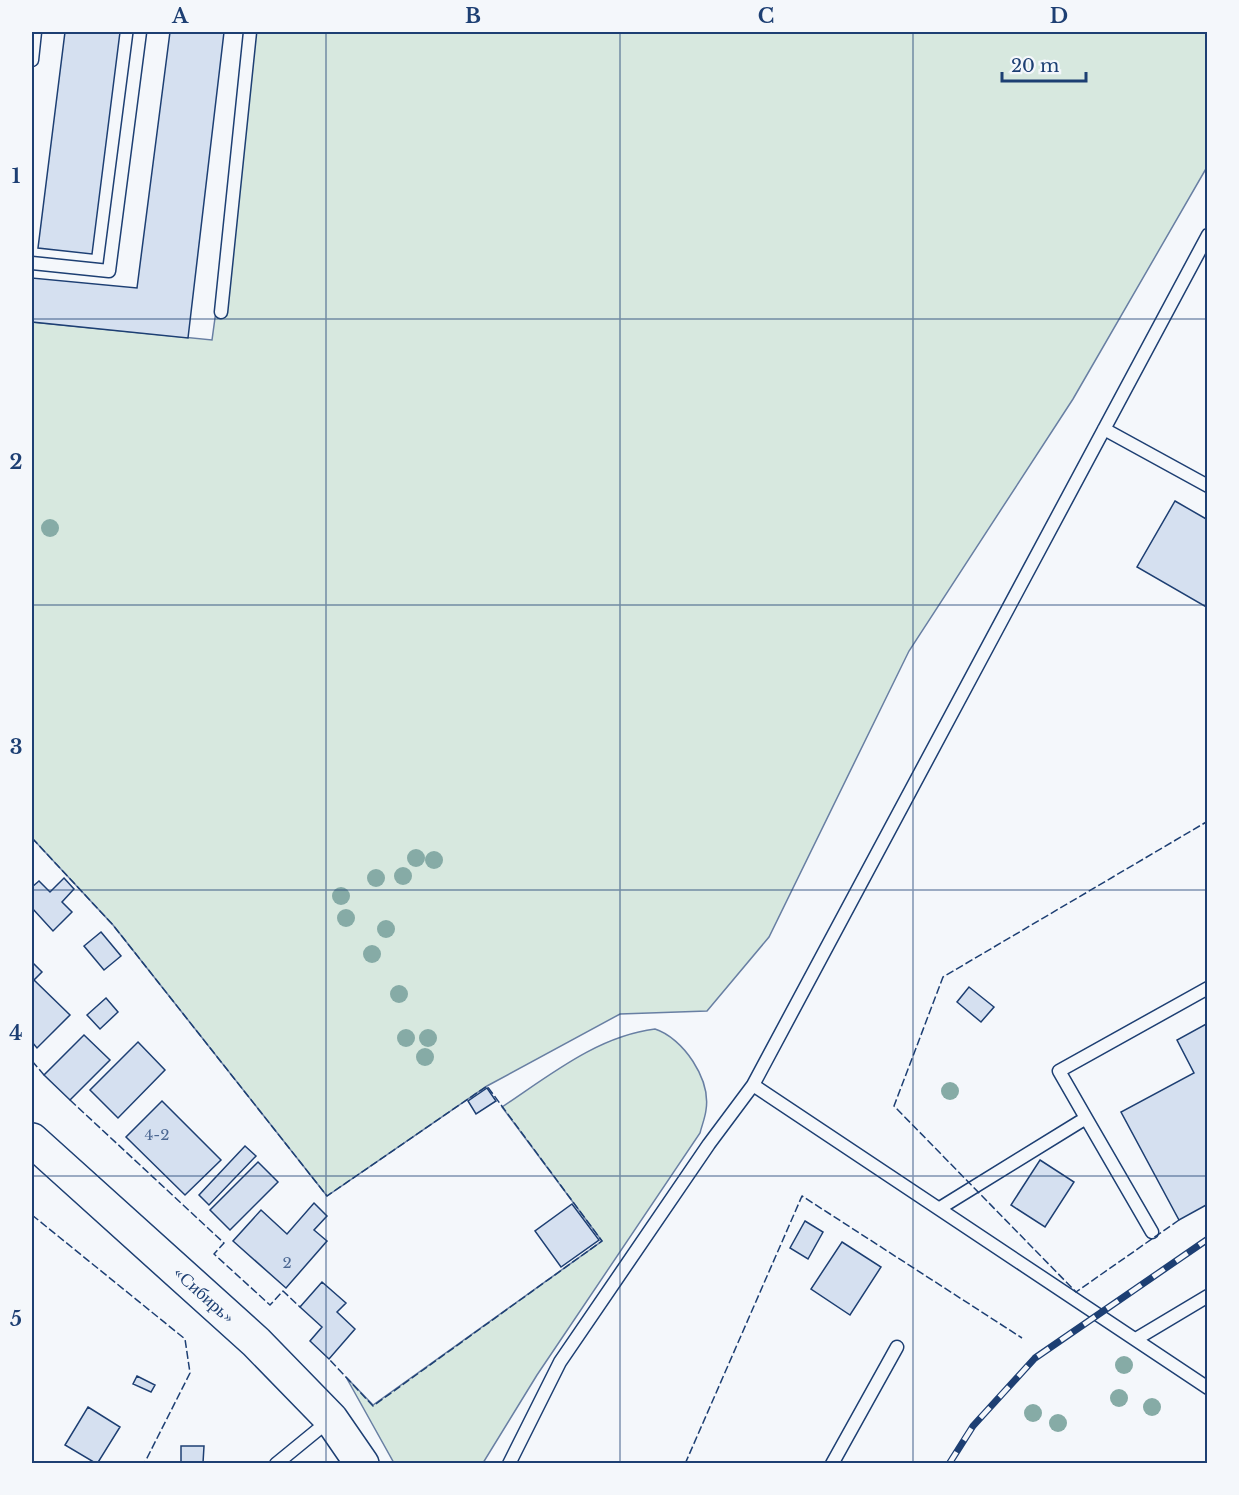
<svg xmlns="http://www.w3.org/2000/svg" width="1239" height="1495" font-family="'Libre Baskerville',serif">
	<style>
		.green { fill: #d7e8df; stroke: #687fa3; stroke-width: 1.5 }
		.building { fill: #d5e0f0; stroke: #1d3f73; stroke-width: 1.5 }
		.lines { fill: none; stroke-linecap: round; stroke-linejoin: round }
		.service-casing { stroke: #1d3f73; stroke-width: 15 }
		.trunk-casing { stroke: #1d3f73; stroke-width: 36 }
		.service { stroke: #f4f7fb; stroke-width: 12 }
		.trunk { stroke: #f4f7fb; stroke-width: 33 }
		.rail-casing { stroke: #1d3f73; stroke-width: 7 }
		.rail { stroke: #f4f7fb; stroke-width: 4.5; stroke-dasharray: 14; stroke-linecap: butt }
		.fence { stroke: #1d3f73; stroke-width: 1.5; stroke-dasharray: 8 3; stroke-linecap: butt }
		.tree { fill: #86aba6 }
		.grid { fill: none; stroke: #1d3f73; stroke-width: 1.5; stroke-opacity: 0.55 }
		.labels { text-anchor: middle; stroke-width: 4.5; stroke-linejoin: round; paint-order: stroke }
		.number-label { font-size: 15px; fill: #4b6792 }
		.street-label { font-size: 18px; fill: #1d3f73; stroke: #f4f7fb }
		.neatline { fill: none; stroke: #1d3f73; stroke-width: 2 }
		.grid-label { font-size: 20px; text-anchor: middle; font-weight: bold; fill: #1d3f73 }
	</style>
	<rect width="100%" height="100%" fill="#f4f7fb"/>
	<path class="green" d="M254 32H1207V167L1073 399 909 651 769 937 707 1011 620 1014 487 1086 327 1196 113 925 32 838V322L212 340Z
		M655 1029C683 1038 711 1079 706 1110 705 1118 702 1125 700 1133L537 1375 483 1463H394L346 1377 373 1405 602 1241 502 1107C550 1075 598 1036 655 1029Z"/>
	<path class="building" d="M65 32H120L92 254 38 248Z
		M170 32H224L188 338 32 322V278L137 288Z
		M1175 501 1208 520V608L1137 567Z
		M64 878 74 889 62 902 72 912 53 931 32 908V887L39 881 50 892Z
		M101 932 121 956 104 970 84 946Z
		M32 962 42 972 34 980 70 1015 37 1048 32 1042Z
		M969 987 994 1007 981 1022 957 1002Z
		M106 998 118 1012 100 1029 87 1015Z
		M1208 1023V1204L1179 1220 1121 1112 1194 1073 1177 1040Z
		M84 1035 110 1060 70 1100 44 1075Z
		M138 1042 165 1070 118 1118 90 1090Z
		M487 1088 496 1101 476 1114 468 1101Z
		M162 1101 221 1160 185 1195 126 1137Z
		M245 1146 256 1156 209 1205 199 1195Z
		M1040 1160 1074 1182 1045 1227 1011 1205Z
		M258 1162 278 1182 230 1230 210 1210Z
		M314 1203 327 1216 314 1230 327 1241 286 1288 233 1241 261 1210 287 1234Z
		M572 1204 599 1240 561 1267 535 1231Z
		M805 1221 823 1232 808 1259 790 1248Z
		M842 1242 881 1267 850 1315 811 1289Z
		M322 1282 346 1303 337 1312 355 1329 329 1359 310 1341 322 1327 300 1307Z
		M137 1376 155 1385 151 1392 133 1384Z
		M88 1407 120 1427 97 1464 65 1445Z
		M181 1446H204L203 1463 181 1462Z"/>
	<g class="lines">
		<g class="service-casing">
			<path id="service" d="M32 60 35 32
				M32 263 109 271 140 32
				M221 312 250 32
				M1104 429 1208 486
				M753 1085 1208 235
				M1086 1118 1059 1071 1208 988
				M940 1208 1086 1118 1152 1232
				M1136 1339 1208 1296
				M276 1464 331 1419
				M509 1464 560 1362 709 1144 753 1085 1208 1388
				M832 1464 897 1347"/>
		</g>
		<g class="trunk-casing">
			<path id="trunk" d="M32 1140 256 1342 331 1419 362 1464"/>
		</g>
		<use href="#service" class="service"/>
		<use href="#trunk" class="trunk"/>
		<g class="rail-casing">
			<path id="rail" d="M949 1464 973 1426 1035 1358 1208 1239"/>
		</g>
		<use href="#rail" class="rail"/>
		<path class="fence" d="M32 838 113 925 327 1196 487 1086 602 1241 373 1406 329 1359
			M32 1061 44 1075
			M70 1100 224 1243 214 1254 270 1305 283 1291 300 1307
			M32 1215 185 1339 190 1373 144 1464
			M1179 1220 1076 1292 894 1106 943 977 1208 821
			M685 1464 802 1196 1022 1338"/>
	</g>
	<g class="tree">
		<circle cx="50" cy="528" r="9"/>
		<circle cx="416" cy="858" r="9"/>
		<circle cx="434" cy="860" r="9"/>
		<circle cx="403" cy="876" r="9"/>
		<circle cx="376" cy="878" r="9"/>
		<circle cx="341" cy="896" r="9"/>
		<circle cx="346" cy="918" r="9"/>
		<circle cx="386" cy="929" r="9"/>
		<circle cx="372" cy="954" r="9"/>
		<circle cx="399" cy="994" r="9"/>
		<circle cx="406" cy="1038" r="9"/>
		<circle cx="428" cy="1038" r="9"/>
		<circle cx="425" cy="1057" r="9"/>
		<circle cx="950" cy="1091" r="9"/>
		<circle cx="1124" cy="1365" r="9"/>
		<circle cx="1119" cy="1398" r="9"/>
		<circle cx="1152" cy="1407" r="9"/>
		<circle cx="1033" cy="1413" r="9"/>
		<circle cx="1058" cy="1423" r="9"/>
	</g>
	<path class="grid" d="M326 32V1464M620 32V1464M913 32V1464M32 319H1208M32 605H1208M32 890H1208M32 1176H1208"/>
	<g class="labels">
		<g class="number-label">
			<text x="157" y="1140">4-2</text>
			<text x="287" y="1268">2</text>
		</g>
		<g class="street-label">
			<text transform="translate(204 1295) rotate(42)" y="6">«Сибирь»</text>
		</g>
	</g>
	<rect width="1239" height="1495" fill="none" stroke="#f4f7fb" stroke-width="66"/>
	<path d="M1002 72v9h84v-9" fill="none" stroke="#1d3f73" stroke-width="3"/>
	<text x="1011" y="72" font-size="18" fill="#1d3f73" stroke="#f4f7fb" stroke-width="4.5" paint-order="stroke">20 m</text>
	<rect x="33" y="33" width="1173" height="1429" class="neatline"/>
	<g class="grid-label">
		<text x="180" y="23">A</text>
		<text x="473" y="23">B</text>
		<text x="766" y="23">C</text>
		<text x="1059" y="23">D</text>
		<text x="16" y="183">1</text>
		<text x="16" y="469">2</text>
		<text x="16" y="754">3</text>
		<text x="16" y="1040">4</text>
		<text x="16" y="1326">5</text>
	</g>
</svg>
